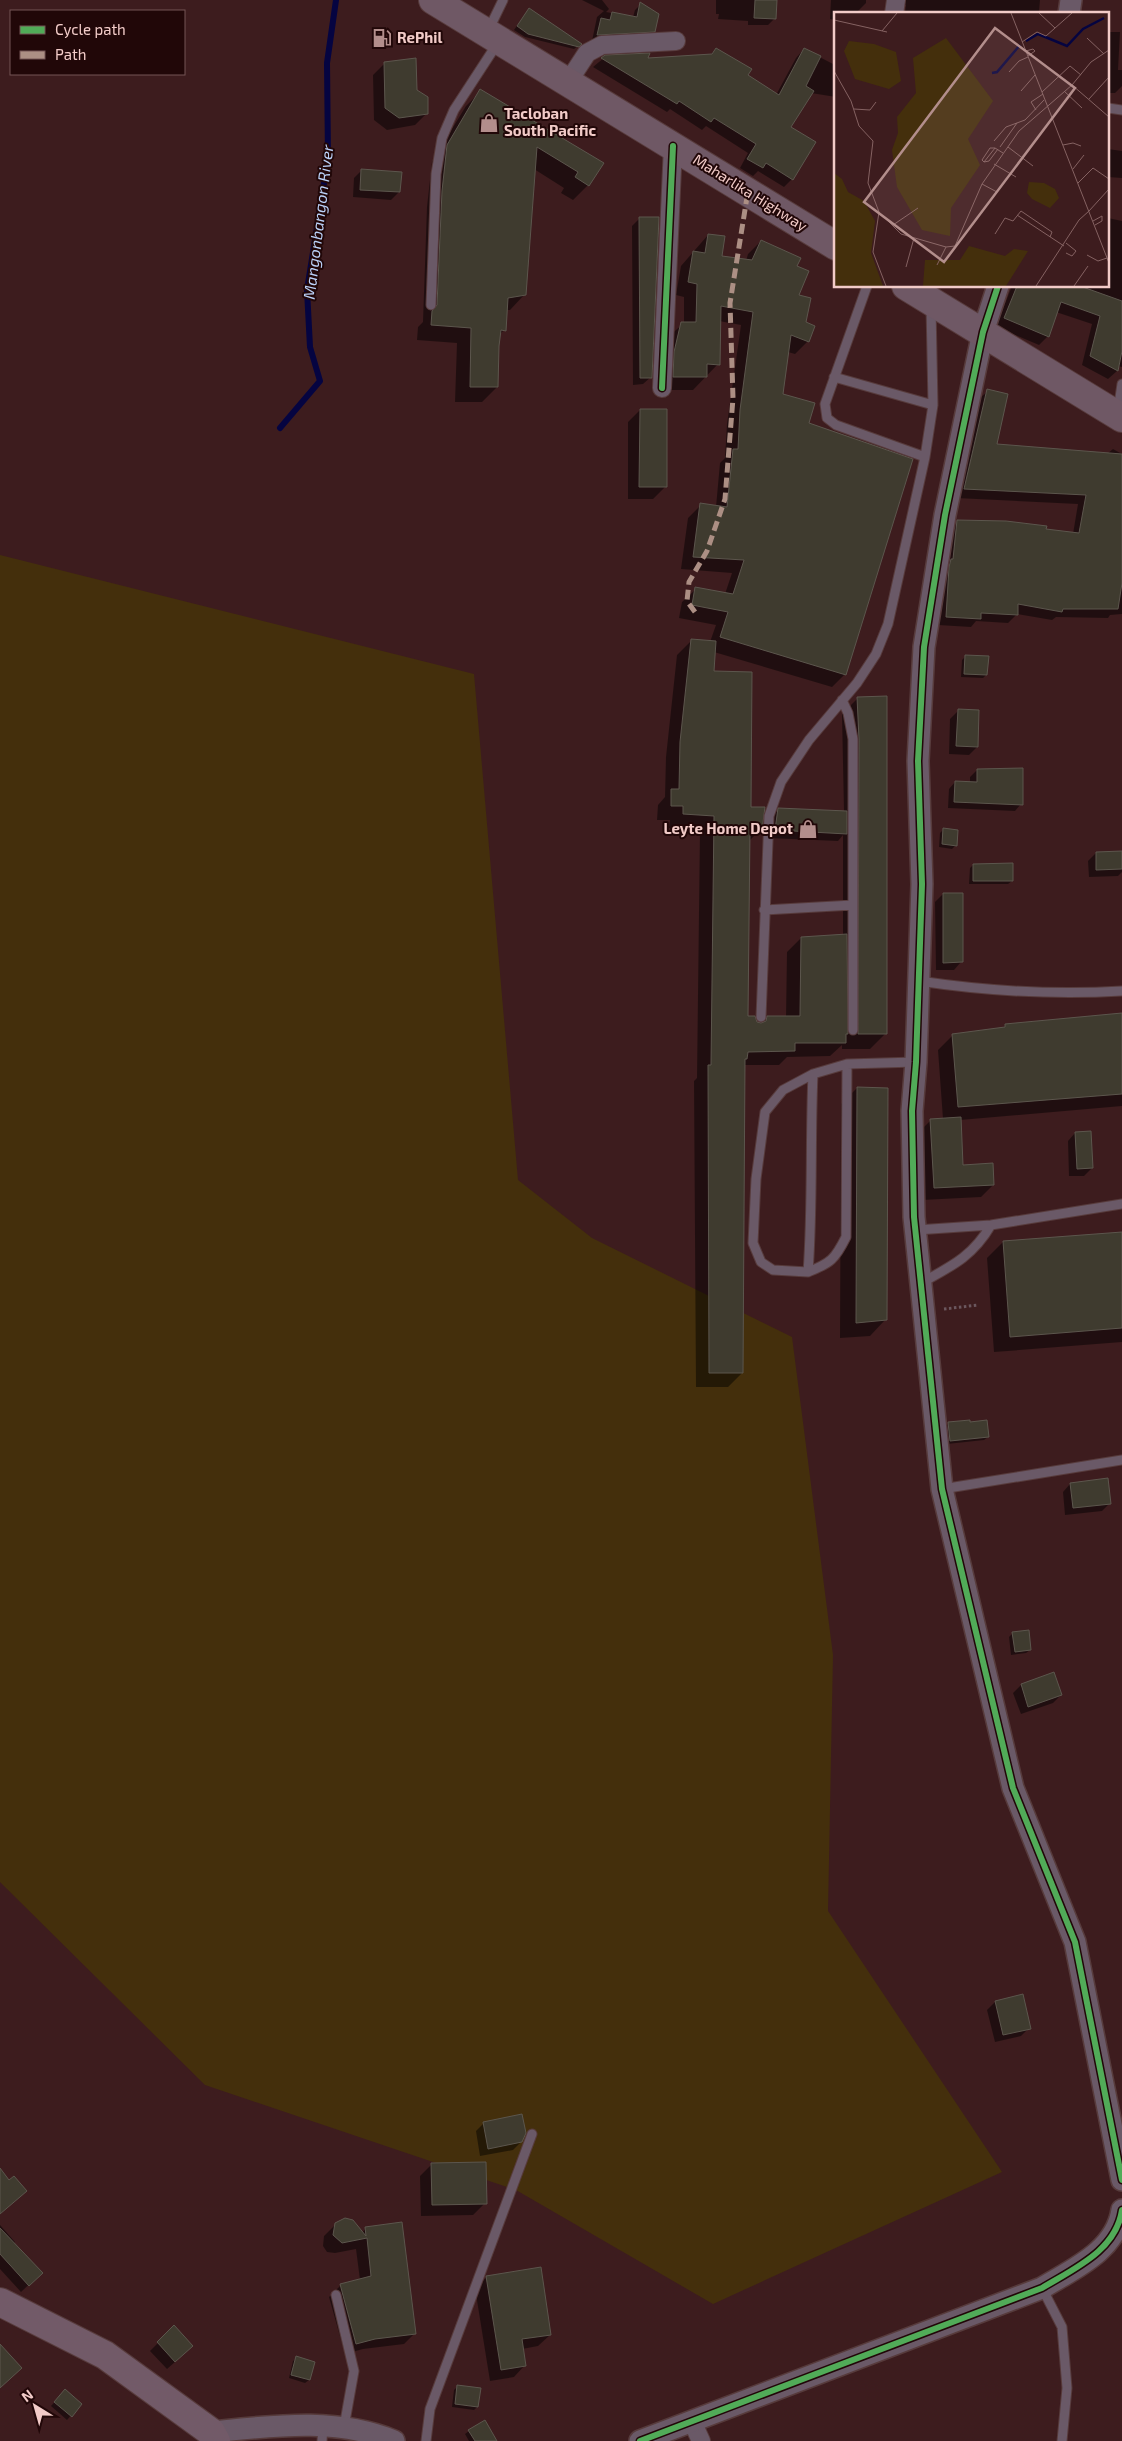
<svg xmlns="http://www.w3.org/2000/svg" width="1122" height="2441" font-family="'Exo 2',sans-serif">
	<style>
		.green { fill: #442f0c }
		.shadow { fill: #0007 }
		.lines { fill: none; stroke-linecap: round; stroke-linejoin: round }
		.stream { stroke: #050441; stroke-width: 6 }
		.building { fill: #3f3b2f; stroke: #5c564d }
		.service-casing { stroke: #573b3c; stroke-width: 11 }
		.minor-casing { stroke: #573b3c; stroke-width: 20 }
		.tertiary-casing { stroke: #573b3c; stroke-width: 24 }
		.primary-casing { stroke: #573b3c; stroke-width: 30 }
		.trunk-casing { stroke: #573b3c; stroke-width: 30 }
		.path { stroke: #6b575e; stroke-width: 3; stroke-dasharray: 2.5 2.5; stroke-linecap: butt }
		.service { stroke: #6a5967; stroke-width: 9 }
		.minor { stroke: #6a5967; stroke-width: 18 }
		.tertiary { stroke: #6a5967; stroke-width: 21 }
		.primary { stroke: #6f5865; stroke-width: 28 }
		.trunk { stroke: #725a68; stroke-width: 28 }
		.quiet { stroke: #ac8f84; stroke-width: 5; stroke-dasharray: 10 5; stroke-linecap: butt }
		.cycleway-casing { stroke: #210708; stroke-width: 9 }
		.cycleway { stroke: #51ab58; stroke-width: 6 }
		.labels { text-anchor: middle; stroke-width: 4; stroke-linejoin: round; paint-order: stroke }
		.poi-label { font-size: 15px; font-weight: bold; fill: #f2cbc8; stroke: #210708; text-anchor: start }
		.street-label { font-size: 15px; fill: #f2cbc8; stroke: #210708 }
		.water-label { font-size: 16px; font-style: italic; fill: #bbd1f8; stroke: #210708 }
		.inset-river { fill: none; stroke: #050441; stroke-width: 2.5 }
		.inset-road { fill: none; stroke: #856262; stroke-width: 1 }
		.view { fill: #b38e8c; fill-opacity: 0.15; stroke: #b38e8c; stroke-width: 2.5 }
		.inset-edge { fill: none; stroke: #f2cbc8; stroke-width: 2.5 }
	</style>
	<rect width="100%" height="100%" fill="#3d1c1e"/>
	<path class="green" d="M0 555 474 674 518 1180 592 1238 792 1337 833 1655 828 1911 1002 2172 713 2304 516 2190 205 2085 0 1882Z"/>
	<path class="shadow" d="M582 0H602L609 9 606 12 633 17 635 10 641 4 654 31 647 37 592 41 597 17 604 11Z
		M716 0H775V18L768 25H748V21L718 19 719 14H716Z
		M831 0H866V3L858 11H854L853 14H836V20L830 19Z
		M896 0H1040L1039 12 1047 14H905L906 5 896 2Z
		M526 13 580 44 574 49 525 37 514 30Z
		M1108 32H1120L1118 70H1122V86L1115 93H1108Z
		M716 49 747 75 776 95 796 58 804 49 833 64 836 54V97L811 93 789 127 792 179 784 187 758 171 753 176 740 168 748 153 706 126 702 130 670 109 667 112 593 67 605 57 647 59 710 55Z
		M385 63 427 113 415 125 387 130 374 120 373 75Z
		M481 91 602 163 588 185 573 200 561 193 564 188 534 169 525 294 510 310H506L504 330 499 335 497 387 482 402H455L457 343 417 340 418 327 423 322 427 207 432 162 466 106Z
		M1108 149 1122 151V178L1108 177Z
		M362 170 399 192 391 200 353 197 354 178Z
		M640 218 651 377 643 384 633 385 632 226Z
		M1108 218 1122 221V367L1118 366 1117 371 1108 379 1082 365 1092 324 1056 312 1048 336 1039 345 996 327 1012 286H1108Z
		M708 235 721 257 746 261 748 254 761 241 796 267 797 296 808 341 795 354 788 352 782 395 807 424 845 674 832 687 714 652 712 672 749 808 761 829 749 841 747 1018 761 1024 768 1018H786L787 952 801 938 843 936V835L838 841 768 838 771 817 779 809 844 812 842 714 858 698 886 1033 870 1049H842V1045L830 1056 787 1057 779 1065H744L742 1373 728 1387H696L694 1081 697 1078 700 829 669 828 670 820H657L658 805 665 797 666 757 677 655 691 641 710 642 716 625 679 618 682 602 696 589 725 594 732 573 681 569 688 518 701 505 716 507 720 463 725 458 727 424 741 325 719 321 718 364 693 390H661L668 337 684 323V297L676 295 681 266Z
		M988 391 996 445 1107 454 1113 449 1122 454V614L1110 615 1108 618 1056 617 1052 620 1017 614 1008 623 976 621 971 627 938 625 948 531 957 522 1073 534 1078 504 956 498 979 399Z
		M640 410 665 487 653 499H628V422Z
		M966 656 986 675 983 678 961 677 962 660Z
		M958 711 977 747 969 755 949 754 950 719Z
		M977 770 1021 804 1015 811 948 808 949 789 955 782 970 783V777Z
		M944 829 956 845 952 849 939 847 940 833Z
		M1122 852V872L1118 876 1089 877 1088 861 1096 853Z
		M973 865 1012 881 1008 884H969L970 868Z
		M943 894 961 962 954 970H936L935 902Z
		M1122 1014V1106L960 1120 962 1166 993 1185 981 1197 922 1200 919 1132 931 1120 943 1119 938 1050 953 1035 1002 1029 1005 1025Z
		M857 1088 885 1320 870 1336 840 1338 841 1104Z
		M1075 1133 1092 1168 1084 1176H1069L1068 1141Z
		M1122 1233V1342L994 1352 987 1258 1003 1242Z
		M949 1423 988 1437 984 1440 947 1444 945 1427Z
		M1070 1484 1110 1503 1102 1511 1065 1515 1063 1492Z
		M1013 1633 1030 1650 1026 1653 1011 1655 1009 1637Z
		M1053 1674 1061 1695 1053 1703 1021 1714 1013 1693 1021 1685Z
		M1022 1996 1029 2028 1021 2036 995 2042 987 2010 995 2002Z
		M484 2123 521 2142 513 2150 480 2156 476 2131Z
		M432 2164 485 2203 473 2215 421 2216 420 2176Z
		M336 2224 362 2233 366 2228 415 2333 404 2344 363 2349 345 2354 329 2297 340 2286 360 2280 356 2249 335 2253 327 2252 323 2246 324 2236Z
		M0 2225 15 2242 13 2244 41 2273 21 2292 0 2269Z
		M487 2277 550 2335 538 2346 522 2349 525 2365 514 2377 490 2381 475 2288Z
		M174 2327 184 2354 167 2369 150 2351Z
		M297 2358 309 2380 305 2383 289 2378 293 2361Z
		M458 2386 477 2407 474 2410 452 2407 454 2390Z
		M61 2395 81 2404 67 2420 51 2406Z
		M469 2431 491 2441H469L465 2434Z"/>
	<g class="lines">
		<path class="stream" d="M280 428 320 381 310 347 307 290 328 158 327 63 336 0"/>
	</g>
	<path class="building" d="M755 0H777L776 19 754 18Z
		M640 2 659 14 655 32 597 35 601 18 610 20 612 12 637 17Z
		M529 8 582 44 579 47 528 34 517 26Z
		M716 48 752 69 748 75 779 95 804 48 821 56 806 86 814 91 791 127 816 142 793 180 766 163 763 168 747 159 756 144 714 118 711 122 679 101 677 104 601 58 605 55 650 53 648 58 712 54Z
		M416 58 417 90 428 97V114L399 118 385 108 384 62Z
		M480 89 604 163 589 186 575 177 578 172 537 147 526 295 508 298 506 331 501 330 499 346 498 387H470L471 328 431 325 432 311 437 305 442 191 447 145Z
		M361 169 402 172 400 192 360 190Z
		M639 217H659L652 378H640Z
		M708 234 725 236 722 256 752 260 761 240 801 258 797 266 809 271 799 295 811 298 806 322 815 326 809 342 791 335 783 394 815 403 809 423 913 459 846 675 720 637 728 612 692 605 695 587 733 594 744 560 693 557 700 503 727 507 733 449H738L740 410 753 312 721 306 720 365 707 364V377H673L674 352 681 322H696L697 284 688 282 693 251 705 253Z
		M1017 286H1080L1122 301V351L1118 371 1090 356 1100 316 1061 302 1049 337 1004 318Z
		M987 389 1008 394 997 444 1122 454V583L1118 609H1063L1062 612 1018 604V615L981 613V619L946 617 949 567 951 559H953L957 520 1006 521 1047 526 1046 529 1079 533 1086 495 964 489Z
		M640 409H667V487H639Z
		M691 639 716 641 714 671 752 672 751 807H765L762 830 750 829 748 1016H755L757 1022 761 1023 766 1021 767 1016H800L801 937 847 934 848 1034H846V1043H795V1051L748 1052 747 1059H745L743 1373H709L708 1065H711L714 816 683 814V806H671V789H679L680 742Z
		M965 655 989 656 987 675 964 674Z
		M887 696V1034H858L859 739 857 697Z
		M958 709 979 710 978 747 956 746Z
		M1023 768V805L954 802 955 781 977 782V769Z
		M778 808 847 811V834L775 830Z
		M943 828 958 830 957 846 942 844Z
		M1122 851V869L1096 870V852Z
		M1013 863V881H973V864Z
		M943 893H963V962L943 963Z
		M1122 1013V1094L958 1107 952 1034 1005 1027V1024Z
		M857 1087 888 1088 887 1320 856 1323Z
		M961 1117 963 1165 993 1163 994 1185 934 1188 930 1119Z
		M1091 1131 1093 1168 1077 1169 1075 1132Z
		M1122 1232V1328L1010 1337 1003 1241Z
		M970 1420V1422L987 1420 989 1437 950 1441 948 1422Z
		M1108 1478 1111 1504 1073 1508 1070 1483Z
		M1029 1630 1031 1650 1015 1652 1012 1632Z
		M1054 1672 1062 1695 1028 1707 1021 1684Z
		M1023 1994 1031 2029 1003 2035 995 2001Z
		M522 2114 526 2133 522 2142 488 2149 483 2122Z
		M486 2162 487 2204 432 2205 431 2163Z
		M0 2168 9 2180 14 2176 27 2191 0 2214Z
		M345 2218 353 2220 366 2236 365 2227 402 2222 416 2334 375 2339 356 2344 340 2284 371 2276 367 2238 342 2243 333 2235 335 2223Z
		M0 2228 43 2273 29 2286 0 2254Z
		M541 2267 551 2335 522 2339 526 2366 501 2370 486 2276Z
		M174 2325 193 2346 175 2362 157 2342Z
		M0 2344 22 2368 0 2388Z
		M296 2356 315 2362 310 2380 291 2375Z
		M457 2385 481 2388 478 2407 455 2404Z
		M65 2389 82 2404 72 2417 54 2402Z
		M485 2420 497 2441H475L468 2430Z"/>
	<g class="lines">
		<g class="service-casing">
			<path id="service" d="M488 31 503 0
				M1108 108 1122 110
				M867 286 825 404 827 418 836 425 925 457
				M431 305 436 174 442 138 454 110 497 44
				M834 377 933 405
				M1118 411 1122 384
				M842 700 848 713 853 739V1030
				M764 910 853 905
				M919 981C986 991 1054 995 1122 991
				M761 1017 769 816 781 782 809 740 857 683 876 654 888 624 925 457 933 405 931 307
				M813 1074C810 1140 813 1206 808 1272L773 1270 761 1262 753 1243 756 1179 765 1112 783 1090 813 1074 847 1064 916 1062
				M916 1230 991 1225 1122 1204
				M808 1272C831 1263 835 1259 846 1237L847 1064
				M921 1283C952 1266 973 1256 991 1225
				M942 1489 1122 1460
				M1042 2288 1062 2327 1067 2388 1062 2441
				M336 2295 354 2371 344 2427
				M322 2441 323 2426
				M426 2441 430 2409 532 2134"/>
		</g>
		<g class="minor-casing">
			<path id="minor" d="M894 14 896 0
				M568 82 587 53 602 45 676 41
				M662 388 673 146
				M692 2421 701 2441"/>
		</g>
		<g class="tertiary-casing">
			<path id="tertiary" d="M1069 14 1071 0
				M998 286 983 332 945 515 924 647 918 761 922 884 916 1062 912 1111 914 1217 942 1489 1013 1788 1075 1942 1122 2180
				M211 2432C272 2426 336 2417 394 2441
				M640 2441 1042 2288C1073 2269 1116 2251 1122 2210"/>
		</g>
		<g class="primary-casing">
			<path id="primary" d="M433 0 836 246
				M906 286 1122 418"/>
		</g>
		<g class="trunk-casing">
			<path id="trunk" d="M0 2302 105 2355 211 2432 216 2441"/>
		</g>
		<path class="path" d="M944 1309 978 1305"/>
		<use href="#service" class="service"/>
		<use href="#minor" class="minor"/>
		<use href="#tertiary" class="tertiary"/>
		<use href="#primary" class="primary"/>
		<use href="#trunk" class="trunk"/>
		<path class="quiet" d="M695 612 687 601 689 582 707 551 725 499 733 398 730 303 748 191"/>
		<g class="cycleway-casing">
			<path id="cycleway" d="M998 286 983 332 945 515 924 647 918 761 922 884 916 1062 912 1111 914 1217 942 1489 1013 1788 1075 1942 1122 2180
				M662 388 673 146
				M640 2441 1042 2288C1073 2269 1116 2251 1122 2210"/>
		</g>
		<use href="#cycleway" class="cycleway"/>
	</g>
	<defs>
		<g id="fuel-bare" transform="scale(1.5)"><path d="M-5.5-6h7V0h2V4h1.3V-2.5L3-4.5l.8-.8L6-3V5H2.5V1h-1V6h-7ZM-4.2-4.7v3.2H.2V-4.7Z" fill="#b38e8c" stroke="#210708" stroke-width="2.5" paint-order="stroke"/></g>
		<g id="shop-bare" transform="scale(1.5)"><path d="M-5-2.5h2.3a2.7 3.5 0 0 1 5.4 0H5L5.5 6h-11ZM-1.5-2.5h3a1.5 2.3 0 0 0-3 0Z" fill="#b38e8c" stroke="#210708" stroke-width="2.5" paint-order="stroke"/></g>
	</defs>
	<g fill-rule="evenodd">
		<use href="#fuel-bare" x="382" y="38"/>
		<use href="#shop-bare" x="489" y="123"/>
		<use href="#shop-bare" x="808" y="829"/>
	</g>
	<g class="labels">
		<g class="poi-label">
			<text x="397" y="43">RePhil</text>
			<text x="504" y="119">Tacloban<tspan x="504" dy="17">South Pacific</tspan></text>
			<text x="793" y="834" text-anchor="end">Leyte Home Depot</text>
		</g>
		<g class="street-label">
			<text transform="translate(750 193) rotate(32)" y="5">Maharlika Highway</text>
		</g>
		<g class="water-label">
			<text transform="translate(318 222) rotate(-83)" y="6">Mangonbangon River</text>
		</g>
	</g>
	<g transform="translate(834 12)">
		<rect width="275" height="275" fill="#3d1c1e"/>
		<path d="M112 26 159 89 134 127 146 153 117 196 116 224 88 218 63 175 58 138 64 121 63 105 82 81 79 46ZM15 29 40 32 62 40 67 69 55 77 21 67 10 39ZM0 161 8 167 14 180 30 189 41 209 37 241 49 274H0ZM195 170 210 171 221 177 225 186 216 196 198 187 193 181ZM135 234 171 244 180 237 194 239 172 274H89L91 248H126Z" fill="#442f0c"/>
		<path class="inset-river" d="M192 29 204 22 233 34 249 17 270 6M158 61 163 60 186 33"/>
		<path class="inset-road" d="M177 1 275 251M205 1 221 16M0 8 53 20M48 19 63 1M253 26 270 42M188 30 203 20 212 24 238 1M192 39 199 37 201 39 194 44M0 59 17 89 25 114 39 129 34 171 45 200 39 240 52 274M175 60 185 49 194 45M238 73 275 105M187 79 201 63M230 79 248 96M208 80 236 54 247 63M255 87 275 65M20 97 36 98 42 90M202 98 197 90 209 82M160 129 172 115 191 108 210 88M229 133 239 131 247 134M166 135 183 111M174 135 199 154M161 136 150 150 148 148 156 136H161L169 141M150 150 155 149 164 137M160 152 182 165M239 157 250 143M244 171 259 156 275 167M148 172 163 180M255 199 275 177M45 200 67 222 112 235 121 234 148 172 185 119 238 73 257 50 275 38M183 203 230 234M259 209 268 204V209L261 213M59 213 84 196M161 222 171 206 179 209 187 199 218 220 216 225M232 231 242 239 238 244 232 241M253 243 264 249 273 246M103 253 112 235M72 255 80 226M202 274 245 208 255 199M240 274 254 254"/>
		<path class="view" d="M161 16 241 76 110 250 30 190Z"/>
		<rect width="275" height="275" class="inset-edge"/>
	</g>
	<rect x="10" y="10" width="175" height="65" fill="#210708" stroke="#755555"/>
	<rect x="20" y="26" width="25" height="8" fill="#51ab58" stroke="#755555"/>
	<text x="55" y="35" font-size="15" fill="#f2cbc8">Cycle path</text>
	<rect x="20" y="51" width="25" height="8" fill="#ac8f84" stroke="#755555"/>
	<text x="55" y="60" font-size="15" fill="#f2cbc8">Path</text>
	<g transform="translate(35 2406) rotate(323)" stroke="#210708" stroke-width="4" paint-order="stroke">
	<path d="M0-4L9 19L0 12L-9 19Z" fill="#f2cbc8"/>
	<text y="-8" font-size="14" font-weight="bold" text-anchor="middle" fill="#f2cbc8">N</text>
	</g>
</svg>
